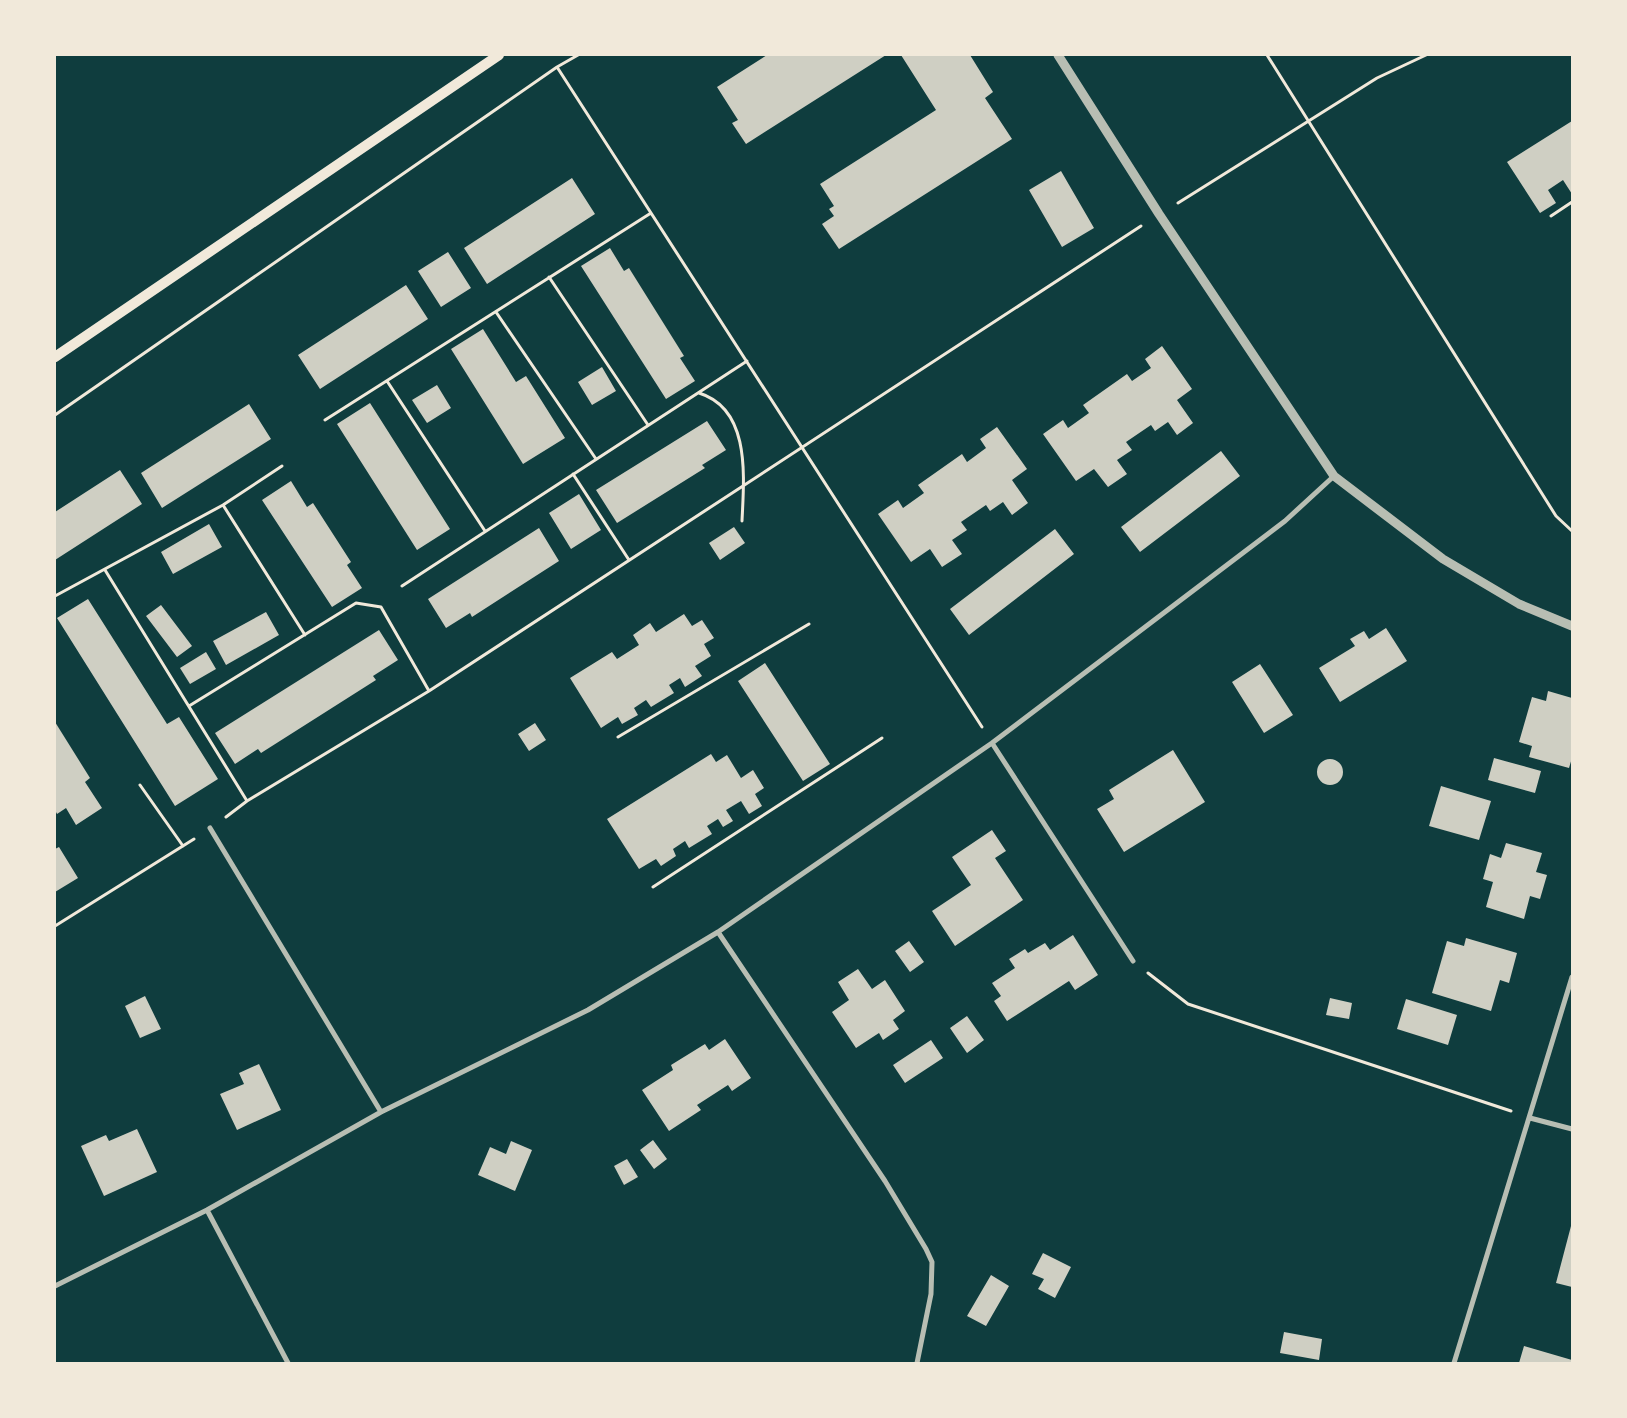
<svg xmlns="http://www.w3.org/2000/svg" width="1627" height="1418" font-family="Poppins,sans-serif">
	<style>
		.building { fill: #cfcfc3 }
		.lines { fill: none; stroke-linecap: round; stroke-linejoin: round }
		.path { stroke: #f1e9da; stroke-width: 3 }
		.minor { stroke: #b8beb3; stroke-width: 5 }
		.tertiary { stroke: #b8beb3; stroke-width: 9 }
		.secondary { stroke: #f1e9da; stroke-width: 10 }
	</style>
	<rect width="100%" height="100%" fill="#0f3d3e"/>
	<path class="building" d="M767 55H886L746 144 732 123 738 120 717 87Z
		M901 55H970L993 92 985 98 1012 139 839 249 822 224 834 216 829 209 834 206 820 184 936 110Z
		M1572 121V194L1563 180 1548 190 1556 203 1540 213 1507 162Z
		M1061 171 1094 228 1062 247 1029 190Z
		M572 178 595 214 487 284 464 248Z
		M610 248 624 271 629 268 684 356 680 358 695 381 666 399 581 266Z
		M448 252 471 288 441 307 418 271Z
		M406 285 428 319 320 389 298 355Z
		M483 329 516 382 526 376 565 438 523 464 451 349Z
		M1162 346 1192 389 1177 400 1193 423 1177 435 1168 422 1155 431 1151 425 1126 442 1132 450 1117 460 1127 474 1108 487 1094 469 1076 481 1043 434 1063 420 1068 428 1089 413 1083 405 1127 374 1132 381 1151 368 1145 359Z
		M602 367 616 391 592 405 578 382Z
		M437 385 451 408 427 423 412 400Z
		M370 403 450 529 417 550 337 424Z
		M249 404 271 439 162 508 141 473Z
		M707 421 726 450 702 465 705 468 617 523 596 490Z
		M997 427 1027 469 1012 480 1028 503 1012 515 1003 502 990 511 986 505 961 522 967 530 952 540 962 554 942 567 930 549 911 562 878 514 898 500 903 508 924 493 918 485 962 454 967 462 986 448 980 439Z
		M1221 451 1240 476 1140 552 1121 527Z
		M120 470 142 504 55 560V512Z
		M291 481 307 507 313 503 351 562 347 565 362 588 332 607 262 500Z
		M579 494 601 530 571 549 549 513Z
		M209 524 222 547 173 574 161 552Z
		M734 527 745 543 720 560 709 543Z
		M539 528 559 561 472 617 470 613 446 628 428 599Z
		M1055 529 1074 554 969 635 950 609Z
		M88 599 167 724 179 717 218 779 175 806 57 618Z
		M161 605 192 646 177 657 146 616Z
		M266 612 279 635 226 665 213 641Z
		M684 614 692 626 702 620 714 638 704 644 711 656 695 666 702 676 685 687 680 678 669 685 674 693 651 707 646 700 634 708 638 715 622 724 618 717 601 728 570 678 612 652 617 659 639 645 633 635 650 623 656 632Z
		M1386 628 1407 661 1340 702 1319 668 1355 646 1350 639 1364 631 1369 639Z
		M379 630 398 660 373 676 376 680 261 753 258 749 235 764 215 733Z
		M206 652 216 669 190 684 180 668Z
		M765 663 830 764 803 781 738 681Z
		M1260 664 1293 715 1264 733 1232 682Z
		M1548 691 1572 698V758L1569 768 1529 757 1532 746 1519 742 1532 697 1546 701Z
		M55 722 90 778 85 782 102 808 76 825 66 808 57 814 55 810Z
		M535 723 546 740 529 751 518 734Z
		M1173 750 1205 802 1124 852 1097 809 1114 799 1109 790Z
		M711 754 716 762 727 755 741 778 753 770 764 788 755 794 762 806 749 814 741 801 726 810 733 821 723 827 718 819 707 826 712 834 689 848 685 841 673 849 676 856 661 866 656 859 639 869 607 819Z
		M1494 758 1541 771 1535 793 1488 780Z
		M1317 772a13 13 0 1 1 26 0a13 13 0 1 1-26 0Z
		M1441 786 1491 801 1479 840 1429 826Z
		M992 830 1006 851 995 858 1023 900 955 946 932 911 971 885 952 857Z
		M1506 843 1542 853 1536 872 1547 875 1540 899 1530 896 1524 919 1486 907 1493 882 1483 879 1490 854 1501 858Z
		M59 847 78 878 55 892V849Z
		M1073 935 1098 975 1075 990 1069 981 1007 1021 994 1001 1001 996 992 983 1015 968 1009 959 1025 949 1028 953 1045 943 1050 950Z
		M1466 938 1517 953 1509 983 1500 980 1491 1011 1432 993 1447 941 1464 946Z
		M909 941 924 962 910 972 895 951Z
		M858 969 872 989 885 980 905 1011 893 1020 899 1029 883 1040 879 1033 856 1048 832 1012 849 1000 838 982Z
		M145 996 161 1029 140 1038 125 1006Z
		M1330 998 1352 1003 1349 1019 1326 1015Z
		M1406 999 1457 1015 1448 1045 1397 1029Z
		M967 1016 984 1040 967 1053 950 1028Z
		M725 1039 751 1078 732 1091 728 1085 697 1105 701 1110 669 1131 642 1090 673 1070 671 1065 705 1044 709 1050Z
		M931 1040 943 1058 905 1083 893 1065Z
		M259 1064 281 1110 237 1130 220 1094 244 1084 239 1073Z
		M137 1129 157 1172 104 1196 81 1146 106 1135 109 1141Z
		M653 1140 667 1159 654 1169 640 1150Z
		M511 1141 532 1150 515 1191 478 1175 490 1147 506 1154Z
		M627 1159 638 1177 624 1185 614 1166Z
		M1571 1226H1572V1287L1556 1283Z
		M1043 1253 1071 1267 1055 1298 1038 1289 1044 1279 1032 1274Z
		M991 1275 1009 1286 986 1326 967 1316Z
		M1284 1332 1322 1339 1319 1360 1280 1353Z
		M1524 1346 1572 1360V1363H1519Z"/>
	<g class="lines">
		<path class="path" d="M1267 55 1556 516 1572 531
			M557 67 982 727
			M1178 203 1377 78 1426 55
			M1551 216 1572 202
			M549 277 648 425
			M496 312 596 459
			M387 381 485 531
			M699 393C751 409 744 477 742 521
			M55 415 557 67 578 55
			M325 420 651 213
			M573 474 629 560
			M223 505 305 635
			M105 570 247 801
			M402 586 747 361
			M55 596 223 505 282 466
			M189 706 356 603 381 607 429 691
			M618 737 809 624
			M140 785 183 846
			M226 817 247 801 429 691 1141 226
			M653 887 882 738
			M55 926 194 839
			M1148 973 1188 1004 1511 1111"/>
		<path class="minor" d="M992 743 1133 961
			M210 828 381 1112
			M718 932 885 1181 926 1249 932 1262 931 1294 917 1363
			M1530 1118 1572 1129
			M207 1210 288 1363
			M55 1286 207 1210 381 1112 588 1010 718 932 992 743 1285 521 1334 476
			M1454 1363 1572 977"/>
		<path class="tertiary" d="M1058 55 1159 214 1334 476 1443 559 1519 604 1572 626"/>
		<path class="secondary" d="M55 357 499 55"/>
	</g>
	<rect width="1627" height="1418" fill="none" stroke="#f1e9da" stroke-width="112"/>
</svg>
